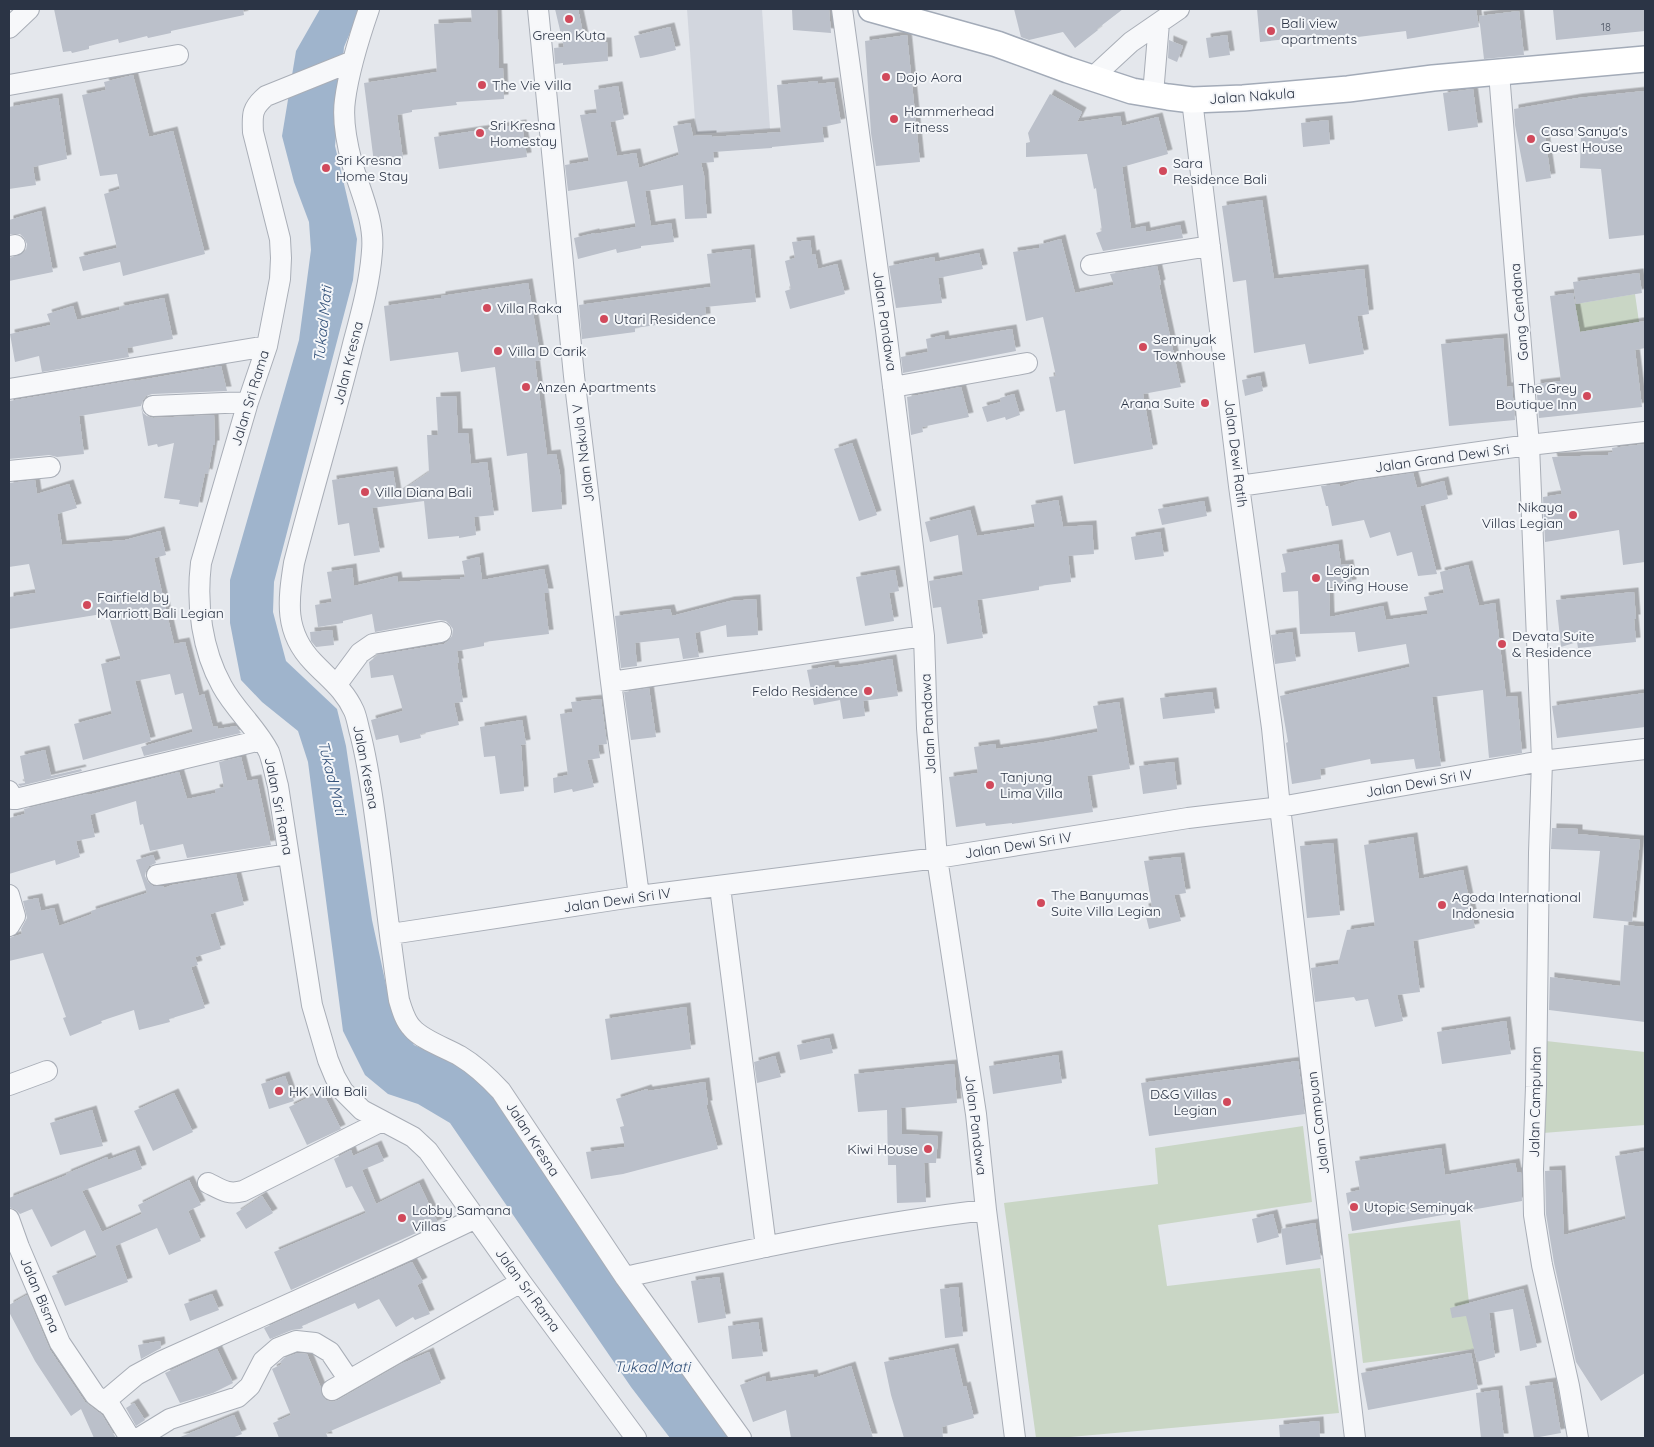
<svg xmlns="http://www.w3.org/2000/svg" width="1654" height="1447" font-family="Quicksand,sans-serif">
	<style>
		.built { fill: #d2d6de }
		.green { fill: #c9d6c5 }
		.water { fill: #9fb4cc }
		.building { fill: #bbc0ca; filter: url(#shadow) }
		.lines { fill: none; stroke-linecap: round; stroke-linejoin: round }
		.minor-casing { stroke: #a9aeb7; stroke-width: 22 }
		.major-casing { stroke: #a3abb8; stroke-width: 28 }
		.minor { stroke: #f7f8fa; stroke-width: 20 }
		.major { stroke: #fff; stroke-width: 25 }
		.poi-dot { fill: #d1495b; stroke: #f4f6f9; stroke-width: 2 }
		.labels { text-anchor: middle; stroke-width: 4; stroke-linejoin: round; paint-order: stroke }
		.number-label { font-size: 11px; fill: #4f5766 }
		.poi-label { font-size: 14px; fill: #2b3445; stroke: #f4f6f9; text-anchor: start }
		.street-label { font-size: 14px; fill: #2b3445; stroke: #f4f6f9 }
		.water-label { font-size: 15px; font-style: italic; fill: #34527a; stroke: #f4f6f9 }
	</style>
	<defs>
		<filter id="shadow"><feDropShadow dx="4.5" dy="-4.5" stdDeviation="0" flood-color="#0004"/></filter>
	</defs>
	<rect width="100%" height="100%" fill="#e4e7ec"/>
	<path class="built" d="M687 9H762L770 129 696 134Z"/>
	<path class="green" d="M1635 294 1639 322 1580 332 1575 304Z
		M1546 1041 1645 1052V1125L1543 1133Z
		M1303 1126 1312 1202 1158 1225 1167 1286 1320 1268 1339 1413 1059 1438H1036L1004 1203 1158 1184 1155 1148Z
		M1460 1220 1474 1349 1363 1363 1348 1234Z"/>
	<path class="water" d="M320 9H360L344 47 335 146 357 239 353 280 274 582 273 612 286 661 337 709 346 746 372 920 391 1008 414 1045 453 1062 484 1080 737 1438H670L631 1387 450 1123 418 1104 388 1094 365 1075 343 1031 308 762 298 731 262 702 241 680 230 623V580L299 340 311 250 309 222 294 182 282 136 296 51Z"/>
	<path class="building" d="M54 9H243L244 15 171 31V33L148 38 147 36 119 43 118 39 89 46V49L72 53 71 51 63 52Z
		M471 9H497L499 68H503L504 99 456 102 457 105 412 110V112L397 115 403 159 374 163 364 83 437 72 434 24 472 22Z
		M555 9H578L585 42H607L608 61 563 65V63L555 64 554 48 564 47Z
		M792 9H829L831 33 793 30Z
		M1014 9H1123L1097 29 1098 30 1075 48 1063 32 1029 40 1021 37Z
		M1257 9H1476L1479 27 1407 39 1406 31 1334 40V38L1297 41 1296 38 1260 42Z
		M1553 9H1645V31L1556 40Z
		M1519 11 1524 55 1484 59 1479 16Z
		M670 27 676 50 652 56 640 58 634 36Z
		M907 35 920 162 876 166 871 133 865 41Z
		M1227 35 1230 55 1209 58 1206 38Z
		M1169 40 1183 46 1177 62 1168 58Z
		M133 75 149 137 173 131 205 254 123 276 120 262 83 271 79 257 117 248 104 194 120 189 117 174 100 176 82 95 106 90 104 82Z
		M818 81V84L834 82 841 123 822 127 824 142 772 147V148L713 152 714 162 701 163 704 175 707 218 685 219 683 185 645 191 651 226 671 223 674 242 641 246V248L617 253 616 249 578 259 574 238 595 233V234L636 227 627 181 568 191 565 165 589 161 580 115 597 113 594 90 618 86 624 119 610 122 617 156 636 153 639 168 679 155 673 126 690 123 693 136 712 135V137L781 132 777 85Z
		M1473 89 1478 127 1448 131 1443 93Z
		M1644 91 1645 107V235L1609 239 1601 169 1580 168 1581 130 1545 137 1551 178 1526 182 1515 125 1514 109 1578 98Z
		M1050 94 1082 112 1077 122 1120 116 1122 126 1158 117 1168 154 1122 167 1131 229 1145 226 1146 232 1180 225 1183 238 1103 251 1096 233 1102 231 1096 188 1094 189 1087 154 1026 157V143L1030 142 1028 133Z
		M58 98 67 159 33 167 36 185 9 189V107Z
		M1328 120 1330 144 1303 147 1301 123Z
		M522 124 527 157 439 169 434 137Z
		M1262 200 1274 279 1364 269 1369 314 1357 316 1364 354 1309 364 1305 344 1254 353 1246 280 1233 282 1222 206Z
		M41 211 53 272 9 281V258L22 254 26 250 27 244 24 238 20 234H9V220Z
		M1061 239 1075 293 1114 285 1110 274 1157 266 1161 284 1159 285 1181 387 1143 394 1153 449 1074 464 1065 410 1056 412 1049 377 1056 376 1043 317 1026 321 1013 252 1039 248V245Z
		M810 240 812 255 815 254 818 269 837 264 845 294 790 309 785 291 791 289 785 261 795 258 792 242Z
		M750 249 756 302 705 307 706 318 635 328V332L582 339 579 305 711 287 707 254Z
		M979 253 983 269 938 278 942 303 896 308 889 266 934 257 935 262Z
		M1639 273 1642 293 1576 304 1573 282Z
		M528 283 541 360 535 361 547 455 556 454 560 474 562 509 532 512 527 453 507 456 495 367 461 372 458 352 390 361 384 306 441 298V296Z
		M1573 293 1580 332 1645 321V348L1635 350 1642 407 1539 418 1536 384 1561 381 1550 296Z
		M164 298 173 339 127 348 129 357 42 372 39 356 15 362 10 334 51 325 47 314 73 306 77 320 120 310 119 307Z
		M1012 329 1016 351 903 373 901 357 928 352 926 339 944 335 945 340Z
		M1503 338 1507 387 1512 386 1515 420 1449 426 1441 344Z
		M221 366 227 391 152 394 146 396 143 400 141 406 143 413 147 416 153 418 214 415 215 445H213L208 474 205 473 198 507 179 504 180 500 164 498 174 443 158 447 157 444 148 446 141 406 79 416 84 454 57 457 49 455 9 459V401L135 380V381Z
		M1260 376 1263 391 1245 396 1242 380Z
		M961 387 969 417 922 427 923 432 911 435 907 397Z
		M1014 394 1020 415 1006 420 1005 417 987 422 982 407 1001 402 1000 398Z
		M456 396 458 433H468L471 464 487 462 494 515 474 517 476 535 459 538V536L428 539 424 501 372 508 380 552 354 556 349 523 338 525 332 480 393 471 397 494 429 472 427 435H438L436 397Z
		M852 443 877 515 859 521 834 449Z
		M1645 444V562L1623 565 1619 530 1545 542 1543 497 1562 494 1552 457 1608 455V453L1613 452 1612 448Z
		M1413 473 1417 488 1444 481 1448 499 1420 506 1437 574 1418 576 1412 552 1397 556 1390 532 1370 538 1364 520 1332 526 1328 506H1326L1321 486 1339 484 1340 487 1357 481Z
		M35 480 37 494 69 484 77 508 57 514 62 545 125 540 160 531 166 555 154 558 174 644 185 642 199 696 204 694 213 727 217 726 218 729 236 726 241 733 144 756 141 747 193 732 183 693 175 695 170 674 135 681 151 741 83 760 74 724 112 714 101 664 121 659 108 613 9 629V597L36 593 29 564 9 567V483Z
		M1058 500 1063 527 1092 525 1094 554 1068 556 1071 582 1039 586V590L977 600 983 638 947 644 941 607 933 608 929 581 963 575 958 535 930 542 925 522 970 510 977 536 1035 527 1031 505Z
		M1204 501 1207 516 1162 525 1158 509Z
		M1160 532 1164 556 1135 560 1131 537Z
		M1338 544 1341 565 1349 564 1352 584 1329 587 1330 617 1383 606 1386 620 1428 614 1424 597 1444 593 1440 572 1468 565 1479 606 1495 603 1506 697 1517 696 1522 753 1489 758 1483 690 1432 697 1441 766 1416 769 1414 759 1371 764 1370 759 1320 769 1321 779 1292 784 1286 743 1288 742 1280 696 1410 667 1406 644 1358 652 1355 632 1300 634 1298 591 1283 592 1281 573 1286 572 1282 554Z
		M479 557 482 580 544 569 549 593H544L549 634 484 642V646L457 651 459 663H457L463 702 454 703 459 725 420 734 421 738 400 743 398 735 376 740 371 720 403 711 393 675 371 678 369 662 378 655 444 644 448 641 452 636 453 629 450 625 446 621 439 620 375 632 372 614 343 621V623L318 627 315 605 332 602 327 572 352 568 354 586 397 576 398 582 461 579 460 577H465L462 561Z
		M895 570 899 591 889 593 894 621 865 626 856 577Z
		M1634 592 1636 619H1634L1636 642 1578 648 1577 642 1561 647 1556 600Z
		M756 599 758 635 727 637 726 625 695 633 699 657 683 659 679 638 635 643 637 666 621 668 615 616 670 609 672 616 730 601Z
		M332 630 334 645 316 647 311 641 310 632Z
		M1292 632 1296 661 1275 664 1271 635Z
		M892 659 898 696 863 701 865 716 843 719 840 700 814 705 807 670 834 665 835 668 858 665Z
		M649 688 656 737 631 740 624 692Z
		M1212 692 1215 713 1163 719 1160 698Z
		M1645 693V727L1557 738 1552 706Z
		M601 699 607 744 598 745 600 758 587 760 594 787 573 792 572 789 554 793 553 778 568 775 560 714 573 712 571 702Z
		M1119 702 1130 769 1087 776 1093 812 1012 824V823L986 826 985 823 956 827 949 777 978 773 974 747 995 744 996 749 1044 742 1098 732 1093 706Z
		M522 720 526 744 521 745 524 791 500 794 495 756 484 757 480 727Z
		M45 750 51 776 81 769 82 771 20 786 18 784 25 783 20 756Z
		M241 757 247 781 257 779 271 845 187 858 183 844 150 851 143 824 140 825 136 801 90 815 95 837 76 841 80 857 56 865 55 860 9 874V818L25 814 24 809 87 794 88 795 179 772 187 799 216 793 215 789 224 787 219 762Z
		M1174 762 1177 789 1143 794 1139 766Z
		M1552 828 1578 829V834L1640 840 1632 922 1593 918 1600 851 1551 849Z
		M1413 837 1419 879 1463 870 1475 928 1413 941 1420 992 1397 995 1403 1021 1375 1027 1368 999 1356 1001 1354 997 1315 1002 1311 968 1338 964 1347 930 1375 926 1364 845Z
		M1333 843 1340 915 1307 918 1300 846Z
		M153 855 156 863 149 866 146 871 145 876 148 882 153 886H163L164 888 172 885 236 874 244 905 210 914 221 949 195 957 198 965 191 967 205 1008 169 1019 170 1022 139 1030 134 1010 101 1021 102 1023 70 1036 63 1018 66 1017 43 953 9 961V938L22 934 21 929 27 918 23 901 38 898 41 911 54 908 59 926 92 914 91 911 147 893 136 860Z
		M1180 857 1186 893 1174 895 1181 921 1149 929 1144 908 1152 906 1144 861Z
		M1624 925 1645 927V1022L1549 1010 1550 977 1620 986Z
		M686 1007 691 1049 611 1060 605 1019Z
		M1506 1021 1511 1054 1442 1064 1437 1032Z
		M829 1038 833 1053 800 1060 797 1045Z
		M1058 1055 1062 1083 993 1094 989 1066Z
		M775 1056 781 1077 757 1083 754 1062Z
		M1298 1061 1305 1114 1149 1136 1141 1083Z
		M954 1064 957 1103 901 1108 902 1134 938 1136 936 1163H924L926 1202 897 1203 896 1165H888L887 1110 858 1112 854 1074Z
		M285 1076 294 1101 269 1109 261 1084Z
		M705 1082 708 1105H706L718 1149 623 1174 591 1179 586 1152 625 1147 620 1127 624 1126 616 1099 647 1089 648 1091Z
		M322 1091 341 1129 307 1145 289 1107Z
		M174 1093 193 1132 153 1151 134 1111Z
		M92 1110 103 1146 60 1155 50 1123Z
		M377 1145 384 1161 362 1170 376 1204 419 1183 438 1223 291 1290 274 1252 366 1213 352 1186 346 1188 334 1159 351 1150 353 1156Z
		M1441 1148 1445 1175 1515 1163 1517 1172H1521L1522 1201 1352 1231 1346 1193 1360 1190 1355 1161Z
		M135 1150 142 1169 82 1191 102 1232 142 1214 138 1205 189 1180 201 1205 188 1211 201 1241 169 1255 157 1228 115 1246 128 1282 65 1306 52 1276 97 1257 85 1230 51 1247 32 1209 20 1214 16 1210 9 1207V1198L67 1175 66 1174 107 1157 108 1160Z
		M1645 1151V1373L1601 1401 1576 1362 1554 1263 1546 1214 1545 1171 1561 1170 1564 1235 1626 1219 1615 1156Z
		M262 1196 273 1213 246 1229 236 1213Z
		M1273 1214 1279 1237 1257 1243 1252 1219Z
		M1315 1223 1321 1259 1286 1265 1281 1229Z
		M412 1262 423 1282 417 1285 430 1314 415 1320 413 1317 396 1327 379 1299 358 1309 355 1303 302 1326 303 1328 300 1329 292 1330 270 1339 264 1328Z
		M719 1277 726 1318 698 1323 691 1281Z
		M958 1287 963 1336 945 1338 940 1289Z
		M1523 1289 1537 1347 1520 1351 1513 1309 1489 1313 1495 1357 1477 1362 1466 1316 1452 1318 1450 1308Z
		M212 1294 219 1310 190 1321 184 1304Z
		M27 1295 50 1350 85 1402 102 1415 116 1438H94L81 1409 71 1416 35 1361 9 1312V1305Z
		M758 1322 763 1356 732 1359 728 1326Z
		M160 1341 161 1348 141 1359 138 1345Z
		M954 1348 963 1387 966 1386 974 1418 942 1427 943 1438H904L891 1395 884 1362Z
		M217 1349 233 1383 213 1393 180 1403 165 1373Z
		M429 1352 441 1383 326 1433 328 1438H279L273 1423 291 1415 272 1369 282 1364 280 1362 284 1358 298 1353 307 1354 321 1388 322 1395 326 1400 332 1402 338 1400 401 1364Z
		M1471 1353 1478 1389 1368 1410 1361 1373Z
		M851 1366 873 1438H791L786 1410 753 1422 740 1385 765 1376 766 1382 813 1374 814 1378Z
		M1552 1382 1561 1433 1534 1438 1525 1386Z
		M1498 1390 1504 1438H1481L1476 1393Z
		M134 1403 145 1420 136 1426 126 1408Z
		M234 1415 242 1434 232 1438H178Z
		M1319 1421 1320 1438H1280L1279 1425Z"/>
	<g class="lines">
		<g class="minor-casing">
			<path id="minor" d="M369 9C359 38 349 69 345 100 342 120 347 144 352 163 360 191 375 221 372 251 370 282 361 314 353 344 335 417 313 489 294 563 288 601 284 632 313 662 329 679 344 689 354 711 357 718 358 726 360 733 365 752 368 770 371 789 382 859 388 930 399 1000 402 1010 405 1021 412 1028 422 1040 446 1048 460 1056 475 1065 489 1078 501 1091L625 1277 741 1438
				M538 9 574 376 611 682 639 896
				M842 9 886 330 924 636 927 728 937 858 976 1114 986 1210 1015 1438
				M9 28 29 9
				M353 61 266 96C252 108 252 114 253 132L280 239 281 258 280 279 267 346 248 402 201 563C196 605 202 650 222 686 235 710 257 728 269 752 273 763 275 775 278 786L312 1005 328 1060 335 1077 343 1091 362 1110 413 1137 428 1151 521 1282 636 1438
				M1499 73 1529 445 1542 761 1539 853 1536 1087 1533 1169 1534 1215 1542 1265 1569 1386 1578 1438
				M1092 78 1131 42 1179 9
				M9 85 178 55
				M1153 94 1159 23
				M1192 100 1239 486 1272 728 1280 807 1355 1438
				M9 246 15 245
				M1091 265 1210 246
				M893 387 1027 363
				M9 389 267 346
				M153 406 248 402
				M9 471 50 467
				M1239 486 1529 445 1645 432
				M611 682 924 636
				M337 684 360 653 373 644 441 632
				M9 791 12 799H16L261 740
				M157 875 288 854
				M720 887 766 1247
				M9 895 15 916 9 926
				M391 934 639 896 937 858 1188 818 1280 807 1542 761 1645 749
				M9 1085 47 1071
				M208 1183C222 1190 228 1195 243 1191L382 1121
				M9 1219 19 1247 60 1343 95 1395 111 1407 130 1438
				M625 1277C744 1251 864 1224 986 1210
				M332 1390 521 1282
				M104 1402 136 1375 162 1361 407 1251 476 1218
				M139 1438 170 1419 238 1397 250 1386 263 1361 278 1348 296 1341 315 1343 330 1352 349 1380"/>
		</g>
		<g class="major-casing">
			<path id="major" d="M871 9 997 44 1068 70 1132 91 1168 97 1192 100 1243 98 1348 89 1433 78 1645 59"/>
		</g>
		<use href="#minor" class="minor"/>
		<use href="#major" class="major"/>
	</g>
	<g class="poi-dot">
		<circle cx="569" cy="19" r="5"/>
		<circle cx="1271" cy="31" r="5"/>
		<circle cx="886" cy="77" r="5"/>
		<circle cx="482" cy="85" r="5"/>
		<circle cx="894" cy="119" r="5"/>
		<circle cx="480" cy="133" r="5"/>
		<circle cx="1531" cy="139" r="5"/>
		<circle cx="326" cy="168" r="5"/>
		<circle cx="1163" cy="171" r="5"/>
		<circle cx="487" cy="308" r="5"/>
		<circle cx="604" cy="319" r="5"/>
		<circle cx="1143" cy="347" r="5"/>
		<circle cx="498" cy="351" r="5"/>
		<circle cx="526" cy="387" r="5"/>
		<circle cx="1587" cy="396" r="5"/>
		<circle cx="1205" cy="403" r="5"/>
		<circle cx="365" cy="492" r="5"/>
		<circle cx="1573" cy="515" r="5"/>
		<circle cx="1316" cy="578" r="5"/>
		<circle cx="87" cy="605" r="5"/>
		<circle cx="1502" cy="644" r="5"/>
		<circle cx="868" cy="691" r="5"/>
		<circle cx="990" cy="785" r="5"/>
		<circle cx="1041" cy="903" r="5"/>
		<circle cx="1442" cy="905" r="5"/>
		<circle cx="279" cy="1091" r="5"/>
		<circle cx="1227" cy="1102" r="5"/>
		<circle cx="928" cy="1149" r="5"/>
		<circle cx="1354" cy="1207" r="5"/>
		<circle cx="402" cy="1218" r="5"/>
	</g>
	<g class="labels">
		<g class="number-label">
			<text x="1606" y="31">18</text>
		</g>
		<g class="poi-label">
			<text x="1281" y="28">Bali view<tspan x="1281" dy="16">apartments</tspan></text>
			<text x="569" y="40" text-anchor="middle">Green Kuta</text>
			<text x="896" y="82">Dojo Aora</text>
			<text x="492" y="90">The Vie Villa</text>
			<text x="904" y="116">Hammerhead<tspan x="904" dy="16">Fitness</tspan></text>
			<text x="490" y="130">Sri Kresna<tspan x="490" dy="16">Homestay</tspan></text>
			<text x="1541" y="136">Casa Sanya's<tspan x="1541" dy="16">Guest House</tspan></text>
			<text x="336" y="165">Sri Kresna<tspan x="336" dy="16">Home Stay</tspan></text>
			<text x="1173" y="168">Sara<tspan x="1173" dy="16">Residence Bali</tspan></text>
			<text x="497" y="313">Villa Raka</text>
			<text x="614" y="324">Utari Residence</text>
			<text x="1153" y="344">Seminyak<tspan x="1153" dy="16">Townhouse</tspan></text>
			<text x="508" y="356">Villa D Carik</text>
			<text x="536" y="392">Anzen Apartments</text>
			<text x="1577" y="393" text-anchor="end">The Grey<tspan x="1577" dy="16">Boutique Inn</tspan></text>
			<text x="1195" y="408" text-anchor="end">Arana Suite</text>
			<text x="375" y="497">Villa Diana Bali</text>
			<text x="1563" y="512" text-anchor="end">Nikaya<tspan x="1563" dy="16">Villas Legian</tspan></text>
			<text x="1326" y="575">Legian<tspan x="1326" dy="16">Living House</tspan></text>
			<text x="97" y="602">Fairfield by<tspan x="97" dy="16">Marriott Bali Legian</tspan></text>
			<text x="1512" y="641">Devata Suite<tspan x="1512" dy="16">&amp; Residence</tspan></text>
			<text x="858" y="696" text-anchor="end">Feldo Residence</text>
			<text x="1000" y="782">Tanjung<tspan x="1000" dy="16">Lima Villa</tspan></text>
			<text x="1051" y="900">The Banyumas<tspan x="1051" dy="16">Suite Villa Legian</tspan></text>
			<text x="1452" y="902">Agoda International<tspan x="1452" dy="16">Indonesia</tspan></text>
			<text x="289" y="1096">HK Villa Bali</text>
			<text x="1217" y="1099" text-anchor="end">D&amp;G Villas<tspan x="1217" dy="16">Legian</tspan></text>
			<text x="918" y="1154" text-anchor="end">Kiwi House</text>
			<text x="1364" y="1212">Utopic Seminyak</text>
			<text x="412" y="1215">Lobby Samana<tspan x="412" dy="16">Villas</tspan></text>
		</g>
		<g class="street-label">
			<text transform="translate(1252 96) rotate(-4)" y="5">Jalan Nakula</text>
			<text transform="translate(1519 312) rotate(-95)" y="5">Gang Cendana</text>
			<text transform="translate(885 321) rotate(82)" y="5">Jalan Pandawa</text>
			<text transform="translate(348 363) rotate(-76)" y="5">Jalan Kresna</text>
			<text transform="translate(250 398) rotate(-73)" y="5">Jalan Sri Rama</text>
			<text transform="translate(583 453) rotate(-97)" y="5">Jalan Nakula V</text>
			<text transform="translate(1236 453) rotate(83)" y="5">Jalan Dewi Ratih</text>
			<text transform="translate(1442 458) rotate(-8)" y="5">Jalan Grand Dewi Sri</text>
			<text transform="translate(928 724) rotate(-93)" y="5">Jalan Pandawa</text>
			<text transform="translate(366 767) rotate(79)" y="5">Jalan Kresna</text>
			<text transform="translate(1419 783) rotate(-10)" y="5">Jalan Dewi Sri IV</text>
			<text transform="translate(279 806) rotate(79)" y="5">Jalan Sri Rama</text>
			<text transform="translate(1018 845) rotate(-9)" y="5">Jalan Dewi Sri IV</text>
			<text transform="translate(617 900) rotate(-8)" y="5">Jalan Dewi Sri IV</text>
			<text transform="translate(1535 1102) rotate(-89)" y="5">Jalan Campuhan</text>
			<text transform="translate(1318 1123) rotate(-97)" y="5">Jalan Campuan</text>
			<text transform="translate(976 1125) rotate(83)" y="5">Jalan Pandawa</text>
			<text transform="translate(533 1139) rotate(57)" y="5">Jalan Kresna</text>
			<text transform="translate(528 1290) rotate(54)" y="5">Jalan Sri Rama</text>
			<text transform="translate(40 1295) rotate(67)" y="5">Jalan Bisma</text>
		</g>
		<g class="water-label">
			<text transform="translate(323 324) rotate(-84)" y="5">Tukad Mati</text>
			<text transform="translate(332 778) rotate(76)" y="5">Tukad Mati</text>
			<text x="652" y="1372">Tukad Mati</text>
		</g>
	</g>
	<rect width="1654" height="1447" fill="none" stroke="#2b3445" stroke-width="20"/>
</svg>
